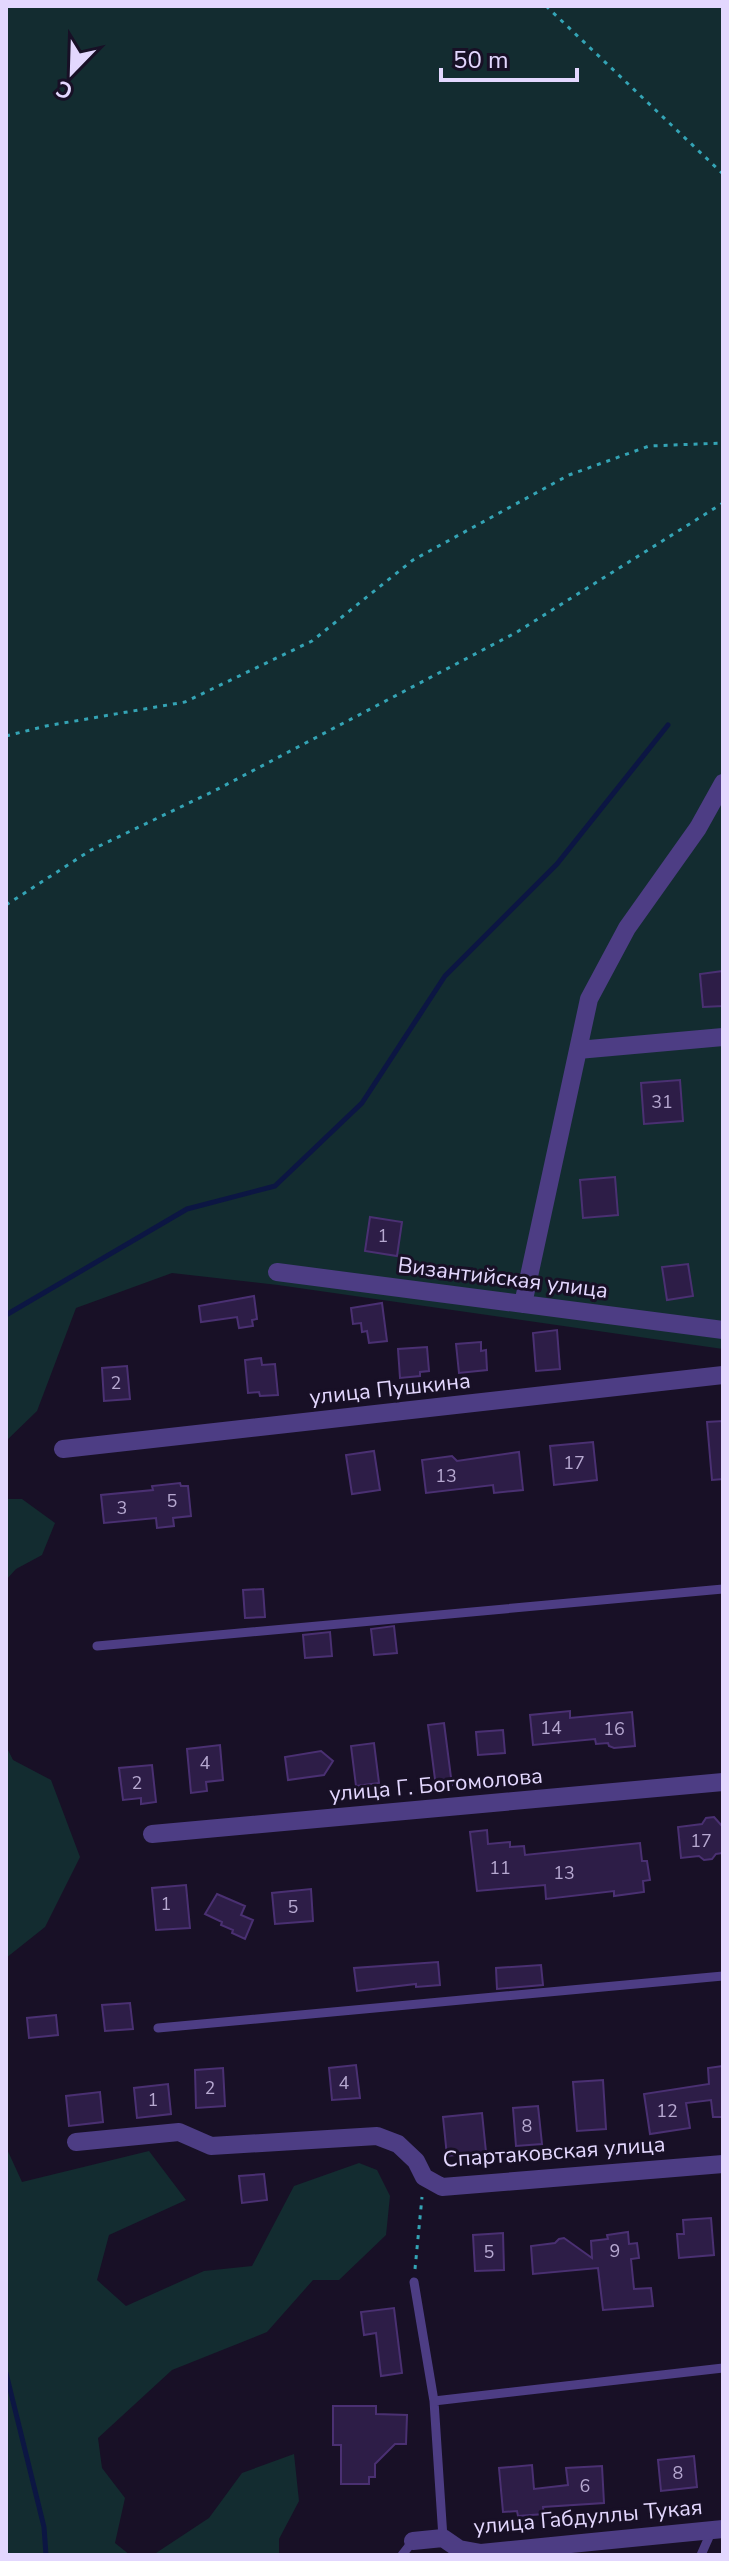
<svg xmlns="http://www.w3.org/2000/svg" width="729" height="2561" font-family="'Nunito Sans',sans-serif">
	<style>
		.green { fill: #132c30 }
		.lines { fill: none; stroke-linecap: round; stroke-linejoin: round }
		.stream { stroke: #0c1643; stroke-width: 5 }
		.building { fill: #2d1d47; stroke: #4a3072; stroke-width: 2 }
		.path { stroke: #34a4b5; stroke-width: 3; stroke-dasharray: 4 6; stroke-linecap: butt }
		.service { stroke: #4d3d84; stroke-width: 9 }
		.minor { stroke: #4d3d84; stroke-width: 18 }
		.labels { text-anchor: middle; stroke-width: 6; stroke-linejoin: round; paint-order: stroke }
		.number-label { font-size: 18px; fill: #b6a8d0 }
		.street-label { font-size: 22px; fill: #e3d7fe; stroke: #181026 }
	</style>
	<rect width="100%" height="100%" fill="#181026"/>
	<path class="green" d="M6 6H723V1349L278 1285 172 1273 76 1308 37 1411 6 1441Z
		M6 1499H22L55 1523 42 1555 16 1569 6 1580Z
		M6 1746 13 1760 51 1780 80 1857 45 1927 6 1958Z
		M6 2147 22 2182 149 2151 186 2200 109 2235 97 2280 126 2306 204 2271 252 2266 294 2186 359 2163 377 2170 390 2196 386 2235 339 2280H313L267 2332 172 2370 98 2438 102 2468 125 2498 115 2543 130 2555H6Z
		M294 2454 299 2501 279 2539V2555H153L209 2518 242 2473Z"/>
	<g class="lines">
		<path class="stream" d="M6 1315 187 1209 275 1186 362 1103 445 976 557 864 668 725
			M6 2373 44 2527 46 2555"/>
	</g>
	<path class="building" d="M723 971V1006L703 1007 700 974Z
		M680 1080 683 1121 644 1124 641 1083Z
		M615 1177 618 1215 583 1218 580 1180Z
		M370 1217 402 1222 397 1256 365 1251Z
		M688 1264 693 1296 667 1300 662 1267Z
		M254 1296 257 1319 252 1320 253 1326 239 1328 237 1317 201 1322 199 1306Z
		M382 1303 387 1341 369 1343 367 1331 362 1332 361 1323 353 1324 351 1308Z
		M557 1330 560 1369 536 1371 533 1333Z
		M481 1342V1351L486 1350 487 1370 459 1373 456 1344Z
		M427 1347 429 1371 420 1372V1376L400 1378 398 1349Z
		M261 1358 262 1365 275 1364 278 1395 260 1396 259 1392 248 1393 245 1360Z
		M127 1366 130 1399 104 1401 102 1368Z
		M723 1421V1479L712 1480 707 1422Z
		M593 1442 597 1480 554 1485 550 1446Z
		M374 1451 380 1490 352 1494 346 1455Z
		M519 1452 523 1490 494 1493 493 1485 426 1493 422 1460 452 1456 457 1461Z
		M180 1483 181 1486H188L191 1516 173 1518 174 1526 157 1528 156 1518 104 1523 101 1495 153 1490 152 1486Z
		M263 1589 265 1617 245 1618 243 1590Z
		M394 1626 397 1653 374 1655 371 1629Z
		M330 1632 332 1656 305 1658 303 1635Z
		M570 1711V1718L632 1712 635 1746 614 1748 609 1746 608 1743 596 1744 595 1739 533 1745 530 1715Z
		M444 1723 452 1785 436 1787 428 1725Z
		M503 1730 505 1753 478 1755 476 1732Z
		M374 1743 379 1783 356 1786 351 1746Z
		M220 1745 223 1780 206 1782 207 1791 191 1793 187 1749Z
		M321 1751 333 1761 324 1775 288 1780 285 1757Z
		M152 1765 156 1802 141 1804V1798L123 1800 119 1768Z
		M714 1817 722 1826 723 1853 716 1854 712 1859 704 1860 699 1856 681 1858 678 1827 702 1824 706 1818Z
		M487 1830 488 1844 510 1842V1847L524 1846 525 1855 640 1843 642 1861H647L650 1880 643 1881 644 1892 614 1896V1891L546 1899 545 1885 477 1891 470 1832Z
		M186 1885 190 1928 156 1930 152 1888Z
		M311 1889 313 1921 275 1924 272 1893Z
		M217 1894 245 1906 241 1915 253 1920 245 1939 232 1933 233 1930 221 1925 222 1922 205 1914Z
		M438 1962 440 1985 416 1987V1984L357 1991 354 1968Z
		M541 1965 543 1985 497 1989 496 1968Z
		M130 2003 133 2029 105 2031 102 2005Z
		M56 2015 58 2035 29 2038 27 2018Z
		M356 2065 360 2098 332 2100 329 2068Z
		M723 2066V2117H713L711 2100 686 2103 690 2128 650 2134 644 2094 709 2084 708 2068Z
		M223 2068 225 2106 196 2108 195 2070Z
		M603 2080 606 2129 577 2131 573 2082Z
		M168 2084 171 2114 137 2118 134 2088Z
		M100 2092 103 2122 69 2126 66 2096Z
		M538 2106 542 2144 516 2146 513 2108Z
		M482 2113 486 2152 447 2156 443 2117Z
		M264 2174 267 2200 242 2203 239 2176Z
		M711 2218 714 2255 679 2258 677 2234H684L683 2220Z
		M628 2232 629 2244 637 2243 639 2258 631 2259 634 2289 651 2288 653 2306 603 2310 598 2268 533 2274 531 2246 555 2243 559 2239 564 2238 592 2258 591 2241 608 2239 607 2235Z
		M503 2233 504 2270 475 2271 473 2235Z
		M394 2308 402 2373 381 2376 376 2333 364 2335 361 2312Z
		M333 2406H376V2414L407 2415 406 2444H395L375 2464V2477H369V2484H341V2445H333Z
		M694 2456 697 2487 661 2491 658 2460Z
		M532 2465 534 2489 568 2485 566 2468 602 2466 604 2503 543 2507 544 2514 518 2516 517 2511 503 2512 499 2468Z"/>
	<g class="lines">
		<path class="path" d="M546 6 723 174
			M6 736 46 726 185 702 312 641 413 560 569 475 649 446 723 443
			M6 905 91 850 216 790 517 632 723 503
			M415 2269 422 2197"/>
		<path class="service" d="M97 1646 723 1589
			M158 2028 723 1976
			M414 2282 434 2401 443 2538
			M434 2401 723 2368
			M402 2555 413 2541
			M701 2555 712 2530"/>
		<path class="minor" d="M578 1050 723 1037
			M277 1272 723 1330
			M523 1304 589 999 627 928 698 828 723 783
			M63 1449 723 1375
			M152 1834 723 1782
			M76 2142 179 2132 211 2146 377 2136 398 2144 416 2161 424 2177 442 2187 723 2164
			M413 2541 443 2538 459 2549 481 2553 723 2529"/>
	</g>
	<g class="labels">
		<g class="number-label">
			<text x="662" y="1108">31</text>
			<text x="383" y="1242">1</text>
			<text x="116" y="1389">2</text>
			<text x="574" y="1469">17</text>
			<text x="446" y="1482">13</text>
			<text x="172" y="1507">5</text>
			<text x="122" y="1514">3</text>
			<text x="551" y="1734">14</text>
			<text x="614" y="1735">16</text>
			<text x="205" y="1769">4</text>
			<text x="137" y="1789">2</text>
			<text x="701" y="1847">17</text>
			<text x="500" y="1874">11</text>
			<text x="564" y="1879">13</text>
			<text x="166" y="1910">1</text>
			<text x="293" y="1913">5</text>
			<text x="344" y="2089">4</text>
			<text x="210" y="2094">2</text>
			<text x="153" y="2106">1</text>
			<text x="667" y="2117">12</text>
			<text x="527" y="2132">8</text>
			<text x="615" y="2257">9</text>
			<text x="489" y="2258">5</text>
			<text x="678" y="2479">8</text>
			<text x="585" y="2492">6</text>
		</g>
		<g class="street-label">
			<text transform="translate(503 1277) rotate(7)" y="8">Византийская улица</text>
			<text transform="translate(390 1388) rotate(-6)" y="8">улица Пушкина</text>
			<text transform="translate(436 1784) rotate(-5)" y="8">улица Г. Богомолова</text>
			<text transform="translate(554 2151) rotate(-4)" y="8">Спартаковская улица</text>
			<text transform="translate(588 2516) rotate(-5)" y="8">улица Габдуллы Тукая</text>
		</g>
	</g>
	<rect width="729" height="2561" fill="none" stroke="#e3d7fe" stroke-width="16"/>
	<g transform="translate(72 72) rotate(203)" stroke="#181026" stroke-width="6" paint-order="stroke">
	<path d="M0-6L14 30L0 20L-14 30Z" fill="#e3d7fe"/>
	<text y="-12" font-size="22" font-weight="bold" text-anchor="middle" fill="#e3d7fe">С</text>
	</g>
	<path d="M441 68v12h136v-12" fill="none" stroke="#e3d7fe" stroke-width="4"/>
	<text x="453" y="68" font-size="24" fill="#e3d7fe" stroke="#181026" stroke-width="6" paint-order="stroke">50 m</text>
</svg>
